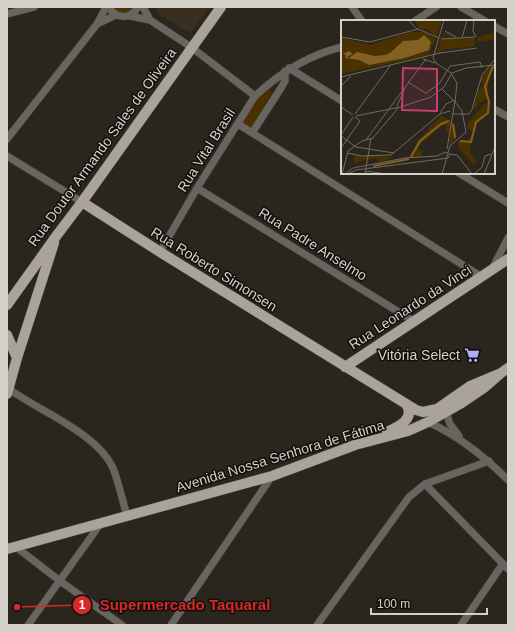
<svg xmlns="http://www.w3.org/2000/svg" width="515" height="632" font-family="Helvetica,sans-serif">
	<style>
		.built { fill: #382f21 }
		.green { fill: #4a3100 }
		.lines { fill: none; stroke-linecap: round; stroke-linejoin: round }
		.minor-casing { stroke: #464139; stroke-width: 8 }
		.primary-casing { stroke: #464139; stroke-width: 11 }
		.minor { stroke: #686561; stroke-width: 7 }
		.primary { stroke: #a9a39a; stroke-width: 10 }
		.labels { text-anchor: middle; stroke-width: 3; stroke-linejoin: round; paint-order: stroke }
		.street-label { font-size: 14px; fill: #d4d1cb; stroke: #120f0b }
		.poi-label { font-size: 14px; fill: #d4d1cb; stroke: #120f0b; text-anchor: end }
		.inset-river { fill: none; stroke: #826123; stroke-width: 2 }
		.inset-road { fill: none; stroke: #6f6a63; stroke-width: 1 }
		.view { fill: #c63d71; fill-opacity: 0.15; stroke: #c63d71; stroke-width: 2 }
		.inset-edge { fill: none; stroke: #d4d1cb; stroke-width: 2 }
		.leader { fill: none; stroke: #d62828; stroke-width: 1.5 }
		.callout-dot { fill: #d62828; stroke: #120f0b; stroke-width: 1.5 }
		.mark-label { font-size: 12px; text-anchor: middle; font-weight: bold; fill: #fff }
		.callout-label { font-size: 15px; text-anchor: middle; font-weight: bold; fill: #d62828; stroke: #120f0b; stroke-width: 3; stroke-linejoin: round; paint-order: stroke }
	</style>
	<rect width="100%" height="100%" fill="#2b261d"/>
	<path class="built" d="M155 7H210L190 33 159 14Z"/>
	<path class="green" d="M112 7H134L133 10 123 14 114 11Z
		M267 90 272 91 271 95 252 127 249 128 241 123 257 97Z"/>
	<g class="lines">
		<g class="minor-casing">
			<path id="minor" d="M108 7C117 19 130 20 138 7
				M143 7 150 20
				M352 7 362 21
				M461 7 485 21
				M7 14 34 7
				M130 16 150 20 191 47 255 96
				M415 21 436 7
				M97 24 116 15
				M494 26 508 34
				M289 68 342 101
				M494 109 508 117
				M238 124 482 277
				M252 133 281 88 285 81V71
				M7 139 97 24 106 7
				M7 156 82 202
				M459 173 508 203
				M197 188 415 322
				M160 252 197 188 255 96C281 72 308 55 342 47
				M492 269 508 238
				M9 389C39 411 97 433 113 468 119 483 122 500 127 515
				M446 412 450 424 459 436
				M428 422C459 436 484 456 508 480
				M425 484 508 569
				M16 547 60 581 122 625
				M28 625 101 523
				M171 625 272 476
				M317 625 409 497 425 484 489 461
				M461 625 502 565"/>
		</g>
		<g class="primary-casing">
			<path id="primary" d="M82 202 160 252 416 410 423 412 437 409 470 386 501 373 508 368
				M7 305 57 235 82 202 221 7
				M7 335 17 358
				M345 367 508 259
				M7 394 17 358 54 243
				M387 432C398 427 416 419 406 404
				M7 549 272 476 355 445 408 431 428 422 460 404 485 387 501 373"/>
		</g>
		<use href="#minor" class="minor"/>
		<use href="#primary" class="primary"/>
	</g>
	<defs>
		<g id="supermarket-bare" transform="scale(1.2)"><path d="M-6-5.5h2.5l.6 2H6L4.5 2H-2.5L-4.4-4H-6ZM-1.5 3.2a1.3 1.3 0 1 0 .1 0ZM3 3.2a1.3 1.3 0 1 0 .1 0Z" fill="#afaefa" stroke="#120f0b" stroke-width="2.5" paint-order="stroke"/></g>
	</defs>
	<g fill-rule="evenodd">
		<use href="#supermarket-bare" x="472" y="355"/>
	</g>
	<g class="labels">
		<g class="street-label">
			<text transform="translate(102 147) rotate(-54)" y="5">Rua Doutor Armando Sales de Oliveira</text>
			<text transform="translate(206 150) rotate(-58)" y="5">Rua Vital Brasil</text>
			<text transform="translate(313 244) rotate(32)" y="5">Rua Padre Anselmo</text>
			<text transform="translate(214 269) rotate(32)" y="5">Rua Roberto Simonsen</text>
			<text transform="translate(410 307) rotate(-33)" y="5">Rua Leonardo da Vinci</text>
			<text transform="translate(280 456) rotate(-17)" y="5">Avenida Nossa Senhora de Fátima</text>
		</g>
		<g class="poi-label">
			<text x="460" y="360">Vitória Select</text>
		</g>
	</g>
	<g transform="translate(341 20)">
		<rect width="154" height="154" fill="#2b261d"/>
		<path d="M74 0H101L96 17 86 9H78ZM70 12H83L95 19 87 35 0 54V18L29 25ZM103 12 112 16 108 18 109 16 103 14V19L134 18V26L102 30 95 34ZM154 12V19L137 22V17ZM154 46 147 57V78L145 80 141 75 144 81 137 83 134 90 132 89 138 70 142 67 140 59 147 48ZM147 81V93L136 104 129 127V133L136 142 133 145 117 127V121L126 120 131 115 132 111 126 109 127 102ZM101 96 113 103 116 117 109 125 108 112 104 110 106 106H100L78 126 77 129 82 132 78 138 68 137 77 120 88 109 87 108ZM13 135 49 137 52 138 38 142 35 138 13 143Z" fill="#4a3100"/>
		<path d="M83 15 90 22 88 30 64 38 28 45 18 40 4 38 5 35 2 34 8 31 12 34 6 37 8 38 16 32 34 36 44 35 49 33 62 21 77 20Z" fill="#826123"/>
		<path class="inset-river" d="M112 104 114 118M119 121 130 122 135 102 147 93 148 82 144 67 152 46M70 137 79 121 100 104 108 101M32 146 68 139"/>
		<path class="inset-road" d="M67 0 76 9M133 0 132 11 135 17M104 11 115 17M0 17 29 22 77 9 98 18M121 18 126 0M100 19 134 17M82 39 94 43M0 57 99 33 136 28M67 62 86 74M0 66 10 56M101 69 113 81M85 73 98 64 109 46 139 42 141 48M56 86 64 68M0 87 12 95M131 89 141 55 154 39M99 93 105 84 114 80M14 94 49 46M111 94H128L131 90M15 96 59 87 90 77 103 67 111 53 125 48 154 45M0 115 12 97M0 116 15 127 53 133M25 120 85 39M0 128 19 101 14 97M106 129 114 81M6 133 21 136 50 135 99 94 109 91M109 134 116 135 131 154M24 151 46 154M1 154 7 131 21 121 32 118 58 87M4 154 12 148 64 138 96 136 105 132 109 135 107 138 15 150 7 154M24 154 30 118M101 154 109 126 125 112 121 91 114 82 116 63 110 53 95 43 92 38 103 0M133 154 141 147 144 136 150 134M143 154 154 127"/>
		<path class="view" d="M62 48 96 49V91L61 90Z"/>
		<rect width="154" height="154" class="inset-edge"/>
	</g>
	<path class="leader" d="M17 607L82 605"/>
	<g class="callout-dot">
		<circle cx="17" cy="607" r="4"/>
		<circle cx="82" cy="605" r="10"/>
	</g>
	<g class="mark-label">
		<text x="82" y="609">1</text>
	</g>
	<g class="callout-label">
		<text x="185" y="610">Supermercado Taquaral</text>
	</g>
	<rect width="515" height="632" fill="none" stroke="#d4d1cb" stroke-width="16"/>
	<path d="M371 608v6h116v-6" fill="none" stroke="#d4d1cb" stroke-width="2"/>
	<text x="377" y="608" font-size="12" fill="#d4d1cb" stroke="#120f0b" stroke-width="3" paint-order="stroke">100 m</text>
</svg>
